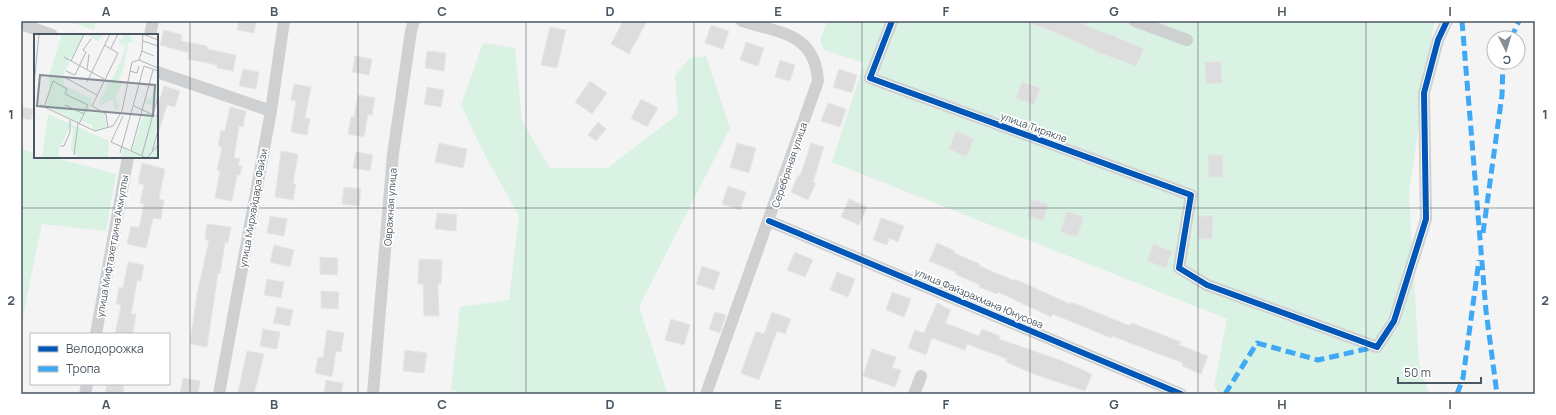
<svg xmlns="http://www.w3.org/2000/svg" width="1556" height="415" font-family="Manrope,sans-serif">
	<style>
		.green { fill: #d9f2e3 }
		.building { fill: #ddddde; stroke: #e5e6e7 }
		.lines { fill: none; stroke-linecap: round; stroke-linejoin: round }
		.minor { stroke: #ced0d2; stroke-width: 12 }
		.quiet { stroke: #3fa9f5; stroke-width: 5; stroke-dasharray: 10 5; stroke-linecap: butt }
		.cycleway-casing { stroke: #fff; stroke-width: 8 }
		.cycleway { stroke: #0057b8; stroke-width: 6 }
		.grid { fill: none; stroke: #4a5661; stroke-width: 1; stroke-opacity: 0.55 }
		.labels { text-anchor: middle; stroke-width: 3.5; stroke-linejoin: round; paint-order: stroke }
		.street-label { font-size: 10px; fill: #4a5661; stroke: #fff }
		.inset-road { fill: none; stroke: #b0b5b9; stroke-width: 1 }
		.view { fill: #868d94; fill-opacity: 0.15; stroke: #868d94; stroke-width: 2 }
		.inset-edge { fill: none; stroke: #4a5661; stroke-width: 2 }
		.neatline { fill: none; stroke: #4a5661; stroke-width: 1.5 }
		.grid-label { font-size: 13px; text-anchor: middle; font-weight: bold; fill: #4a5661 }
	</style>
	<rect width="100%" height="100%" fill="#f4f4f4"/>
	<path class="green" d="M67 21H96L94 30Z
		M827 21H1434L1409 193 1419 363 1429 394H1220L1214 386 1227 319 832 162 864 63 824 50 820 40Z
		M483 43 515 48 522 121 550 168H608L678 114 675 75 690 58 706 56 730 128 639 307 667 392V394H463L451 389 460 307 509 300 519 216 485 155 461 105Z
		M21 149 35 153V157H52L116 174 106 231 42 224 21 326Z"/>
	<path class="building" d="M239 21H256L254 33 237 30Z
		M623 21H647L629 54 611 44Z
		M1025 21H1076L1101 32 1116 36V37L1144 49 1136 66 1094 51 1095 50 1057 33Z
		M711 25 729 31 723 49 705 43Z
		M550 27 566 30 557 68 541 65Z
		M164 30 182 35 181 41 207 46V49L236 55 233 71 217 68V65L188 59 189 53 160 45Z
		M746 42 764 48 758 66 740 60Z
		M427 51 446 53 444 71 425 68Z
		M355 56 372 59 369 75 352 72Z
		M780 60 795 65 790 81 775 77Z
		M1205 62H1221L1222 83 1206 84Z
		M243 69 259 72 256 89 239 86Z
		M839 69 857 75 852 93 833 87Z
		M590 81 607 93 592 114 575 102Z
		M1022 82 1040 88 1034 105 1016 98Z
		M294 84 311 87 305 118 310 119 307 135 291 132 296 101 291 100Z
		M164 86 180 91 175 107 167 105 159 131 157 130V108Z
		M427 87 444 90 441 107 424 104Z
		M358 95 375 98 372 115 368 114 364 137 348 134 351 117H354Z
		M641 99 658 108 647 127 631 118Z
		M828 103 846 109 840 127 821 121Z
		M21 107 33 109 31 120 21 118Z
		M230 107 246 111 243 127 239 126 234 158 240 159 238 165 242 166 240 175H237L232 201 215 198 220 171 217 170 222 147H218L221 130 225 131Z
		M598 122 606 129 596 141 588 135Z
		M956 131 974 139 966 157 949 149Z
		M439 143 467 149 463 168 435 162Z
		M737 143 756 148 749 173 730 167Z
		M811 143 824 147 813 182 816 183 808 200 791 192 798 175 800 176Z
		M281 151 298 154 293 184H296L293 200 275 197Z
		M356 152 373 155 370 171 353 168Z
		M1208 155H1223V177H1208Z
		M142 163 165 169 159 199 164 200 161 219 153 218 146 248 127 244 131 226 139 228 144 204 140 203 144 185 138 183Z
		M728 186 746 192 740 210 722 204Z
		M344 187 361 189 359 206 342 204Z
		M849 199 867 207 859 225 841 217Z
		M1033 199 1048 204 1043 221 1027 216Z
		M1067 211 1084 217 1077 237 1060 232Z
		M437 213 457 215 456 231 435 229Z
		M270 216 287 219 284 236 267 233Z
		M1198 216H1213L1212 239H1197Z
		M881 218 904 226 898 242 889 238 887 245 873 240Z
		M207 224 231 227 228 243H225L220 274 218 273 207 347 190 344 197 294 209 240H205Z
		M937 243 955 251 954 253 980 264 979 266 1015 281V279L1070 304 1071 302 1130 326 1132 323 1181 342 1179 345 1208 356 1201 374 1182 366 1183 363 1112 336 1111 338 1053 314 1051 317 998 292 997 294 979 287 980 285 955 274 956 272 929 261Z
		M1153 244 1172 251 1166 268 1147 261Z
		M274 245 294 250 290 267 270 262Z
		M795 252 813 260 805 277 787 270Z
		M320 257 338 258 337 275 320 274Z
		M419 259 442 260 441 284H438L439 316H424L423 284H418Z
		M128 262 144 265 141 281H137L131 314H136L133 334H115L121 305 116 304 119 287 123 288Z
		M702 266 720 272 714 290 696 284Z
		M837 272 855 279 848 297 830 290Z
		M267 279 284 282 281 298 264 295Z
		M321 291 339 292 338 309 321 308Z
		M892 292 911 299 904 317 886 310Z
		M937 303 951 310 945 323 979 336 982 329 1000 336 999 339 1060 360 1092 374 1085 391 1036 375 1006 362 1007 359 967 344 965 350 932 338 926 355 908 348 915 330 924 333Z
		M277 307 293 310 290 326 273 323Z
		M715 312 726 315 720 333 709 329Z
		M772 312 791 319 785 334 777 331 759 380 741 373 756 331 764 334Z
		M671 319 690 325 684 345 665 340Z
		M263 329 280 332 277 349 260 346Z
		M327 330 344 333 341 352 336 351 332 377 315 373 318 357 323 358Z
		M872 349 896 357 892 368 901 370 895 387 863 376Z
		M405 350 427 353 424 373 403 371Z
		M247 351 264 354 254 394 238 392Z
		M183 378 200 381 198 394H180Z
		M326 380 343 383 341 394H324Z
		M107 384 124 385 123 394H105Z"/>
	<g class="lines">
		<path class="minor" d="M892 21 870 78 1191 195 1179 268 1207 285 1377 347 1394 321 1426 219 1424 93 1438 40 1447 21
			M1135 21 1187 40
			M21 24 52 35
			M150 35 153 21
			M157 72 271 111
			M769 221 1181 394
			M96 334 128 157
			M85 394 87 384
			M219 394 271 111 284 21
			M373 394 393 154 411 31 414 21
			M706 394 818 81C815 33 780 33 742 21
			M914 394 921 376"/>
		<path class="quiet" d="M1462 21 1486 311 1497 394
			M1511 38 1519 21
			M1483 233 1502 95 1503 62
			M1225 394 1257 343 1318 360 1375 347
			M1457 394 1463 378 1479 260"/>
		<g class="cycleway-casing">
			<path id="cycleway" d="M892 21 870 78 1191 195 1179 268 1207 285 1377 347 1394 321 1426 219 1424 93 1438 40 1447 21
				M769 221 1181 394"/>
		</g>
		<use href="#cycleway" class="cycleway"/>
	</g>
	<path class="grid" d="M190 21V394M358 21V394M526 21V394M694 21V394M862 21V394M1030 21V394M1198 21V394M1366 21V394M21 208H1535"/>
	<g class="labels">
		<g class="street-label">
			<text transform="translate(1034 127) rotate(20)" y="4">улица Тирякле</text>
			<text transform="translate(789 165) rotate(-71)" y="4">Серебряная улица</text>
			<text transform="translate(390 207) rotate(-86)" y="4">Овражная улица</text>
			<text transform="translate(253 208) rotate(-80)" y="4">улица Мирхайдара Файзи</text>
			<text transform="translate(112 246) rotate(-80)" y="4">улица Мифтахетдина Акмуллы</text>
			<text transform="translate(979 298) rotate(23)" y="4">улица Файзрахмана Юнусова</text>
		</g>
	</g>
	<g transform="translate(34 34)">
		<rect width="124" height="124" fill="#f4f4f4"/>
		<path d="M28 0H69L64 7 50 0 38 24 35 23 34 32 29 42 30 51 58 65 56 79 65 78 71 80 72 94 60 97 58 91 47 86 45 89 12 73 15 59V42ZM90 0H95L100 9 95 8 94 11 89 36 84 47 88 50 81 63 85 71 83 76 81 75 79 66H75L66 73 65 68 73 55 72 49 80 42 90 19 91 13 90 10 86 11 85 4 88 6ZM123 46 124 63 120 72 111 69 112 64 117 65ZM112 79 124 85 120 108 124 110V123L121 124H75H86L89 114 98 118 108 83 110 84ZM14 80 75 107 74 124H46L37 117 39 94 36 92 28 110H25V124H8Z" fill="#d9f2e3"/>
		<path class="inset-road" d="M109 0 124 6M109 7 124 12M70 11 84 19 58 72 72 80 74 94M77 14 84 0M108 17 120 22M30 23 70 45M105 26 124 34M37 27 50 0M53 36 55 20M32 37 41 41 52 18 49 16 57 5M96 37 103 39 105 32M30 43 63 61M53 48 76 0M0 50 5 0M6 71 61 97 79 92 88 77 98 28 105 26 108 17 109 0M31 71 50 80M100 72 124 83M10 73 19 47 33 55 31 60 54 71 45 90M89 82 77 108 113 124 124 111M26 112H30L36 98V86M97 117 119 36M118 118 124 96M86 119 110 32 124 37M40 121 44 89M108 121 124 62"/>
		<path class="view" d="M6 41 121 51 119 82 3 72Z"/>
		<rect width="124" height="124" class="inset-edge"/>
	</g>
	<rect width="1556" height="415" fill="none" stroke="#ffffff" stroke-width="44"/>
	<rect x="30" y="333" width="140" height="52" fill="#ffffff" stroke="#b7bbc0"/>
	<rect x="38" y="346" width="20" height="6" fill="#0057b8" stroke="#b7bbc0"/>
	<text x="66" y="353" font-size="12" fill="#4a5661">Велодорожка</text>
	<rect x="38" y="366" width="20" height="6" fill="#3fa9f5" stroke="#b7bbc0"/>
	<text x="66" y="373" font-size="12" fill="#4a5661">Тропа</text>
	<g transform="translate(1506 50) rotate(175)"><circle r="19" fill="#ffffff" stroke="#b7bbc0"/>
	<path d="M0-3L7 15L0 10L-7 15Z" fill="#868d94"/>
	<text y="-6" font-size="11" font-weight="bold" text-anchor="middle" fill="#4a5661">С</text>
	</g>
	<path d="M1398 377v6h83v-6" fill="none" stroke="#4a5661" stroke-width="2"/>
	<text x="1404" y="377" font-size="12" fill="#4a5661" stroke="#ffffff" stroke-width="3" paint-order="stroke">50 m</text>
	<rect x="22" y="22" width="1512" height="371" class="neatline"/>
	<g class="grid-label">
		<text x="106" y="16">A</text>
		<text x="274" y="16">B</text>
		<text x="442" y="16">C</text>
		<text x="610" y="16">D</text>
		<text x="778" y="16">E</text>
		<text x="946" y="16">F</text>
		<text x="1114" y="16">G</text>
		<text x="1282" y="16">H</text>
		<text x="1450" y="16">I</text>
		<text x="11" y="119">1</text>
		<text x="1545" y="119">1</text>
		<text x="11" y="305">2</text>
		<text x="1545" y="305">2</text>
		<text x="106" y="409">A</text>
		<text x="274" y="409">B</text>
		<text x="442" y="409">C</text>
		<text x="610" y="409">D</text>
		<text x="778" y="409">E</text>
		<text x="946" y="409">F</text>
		<text x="1114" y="409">G</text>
		<text x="1282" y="409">H</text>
		<text x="1450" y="409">I</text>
	</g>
</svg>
